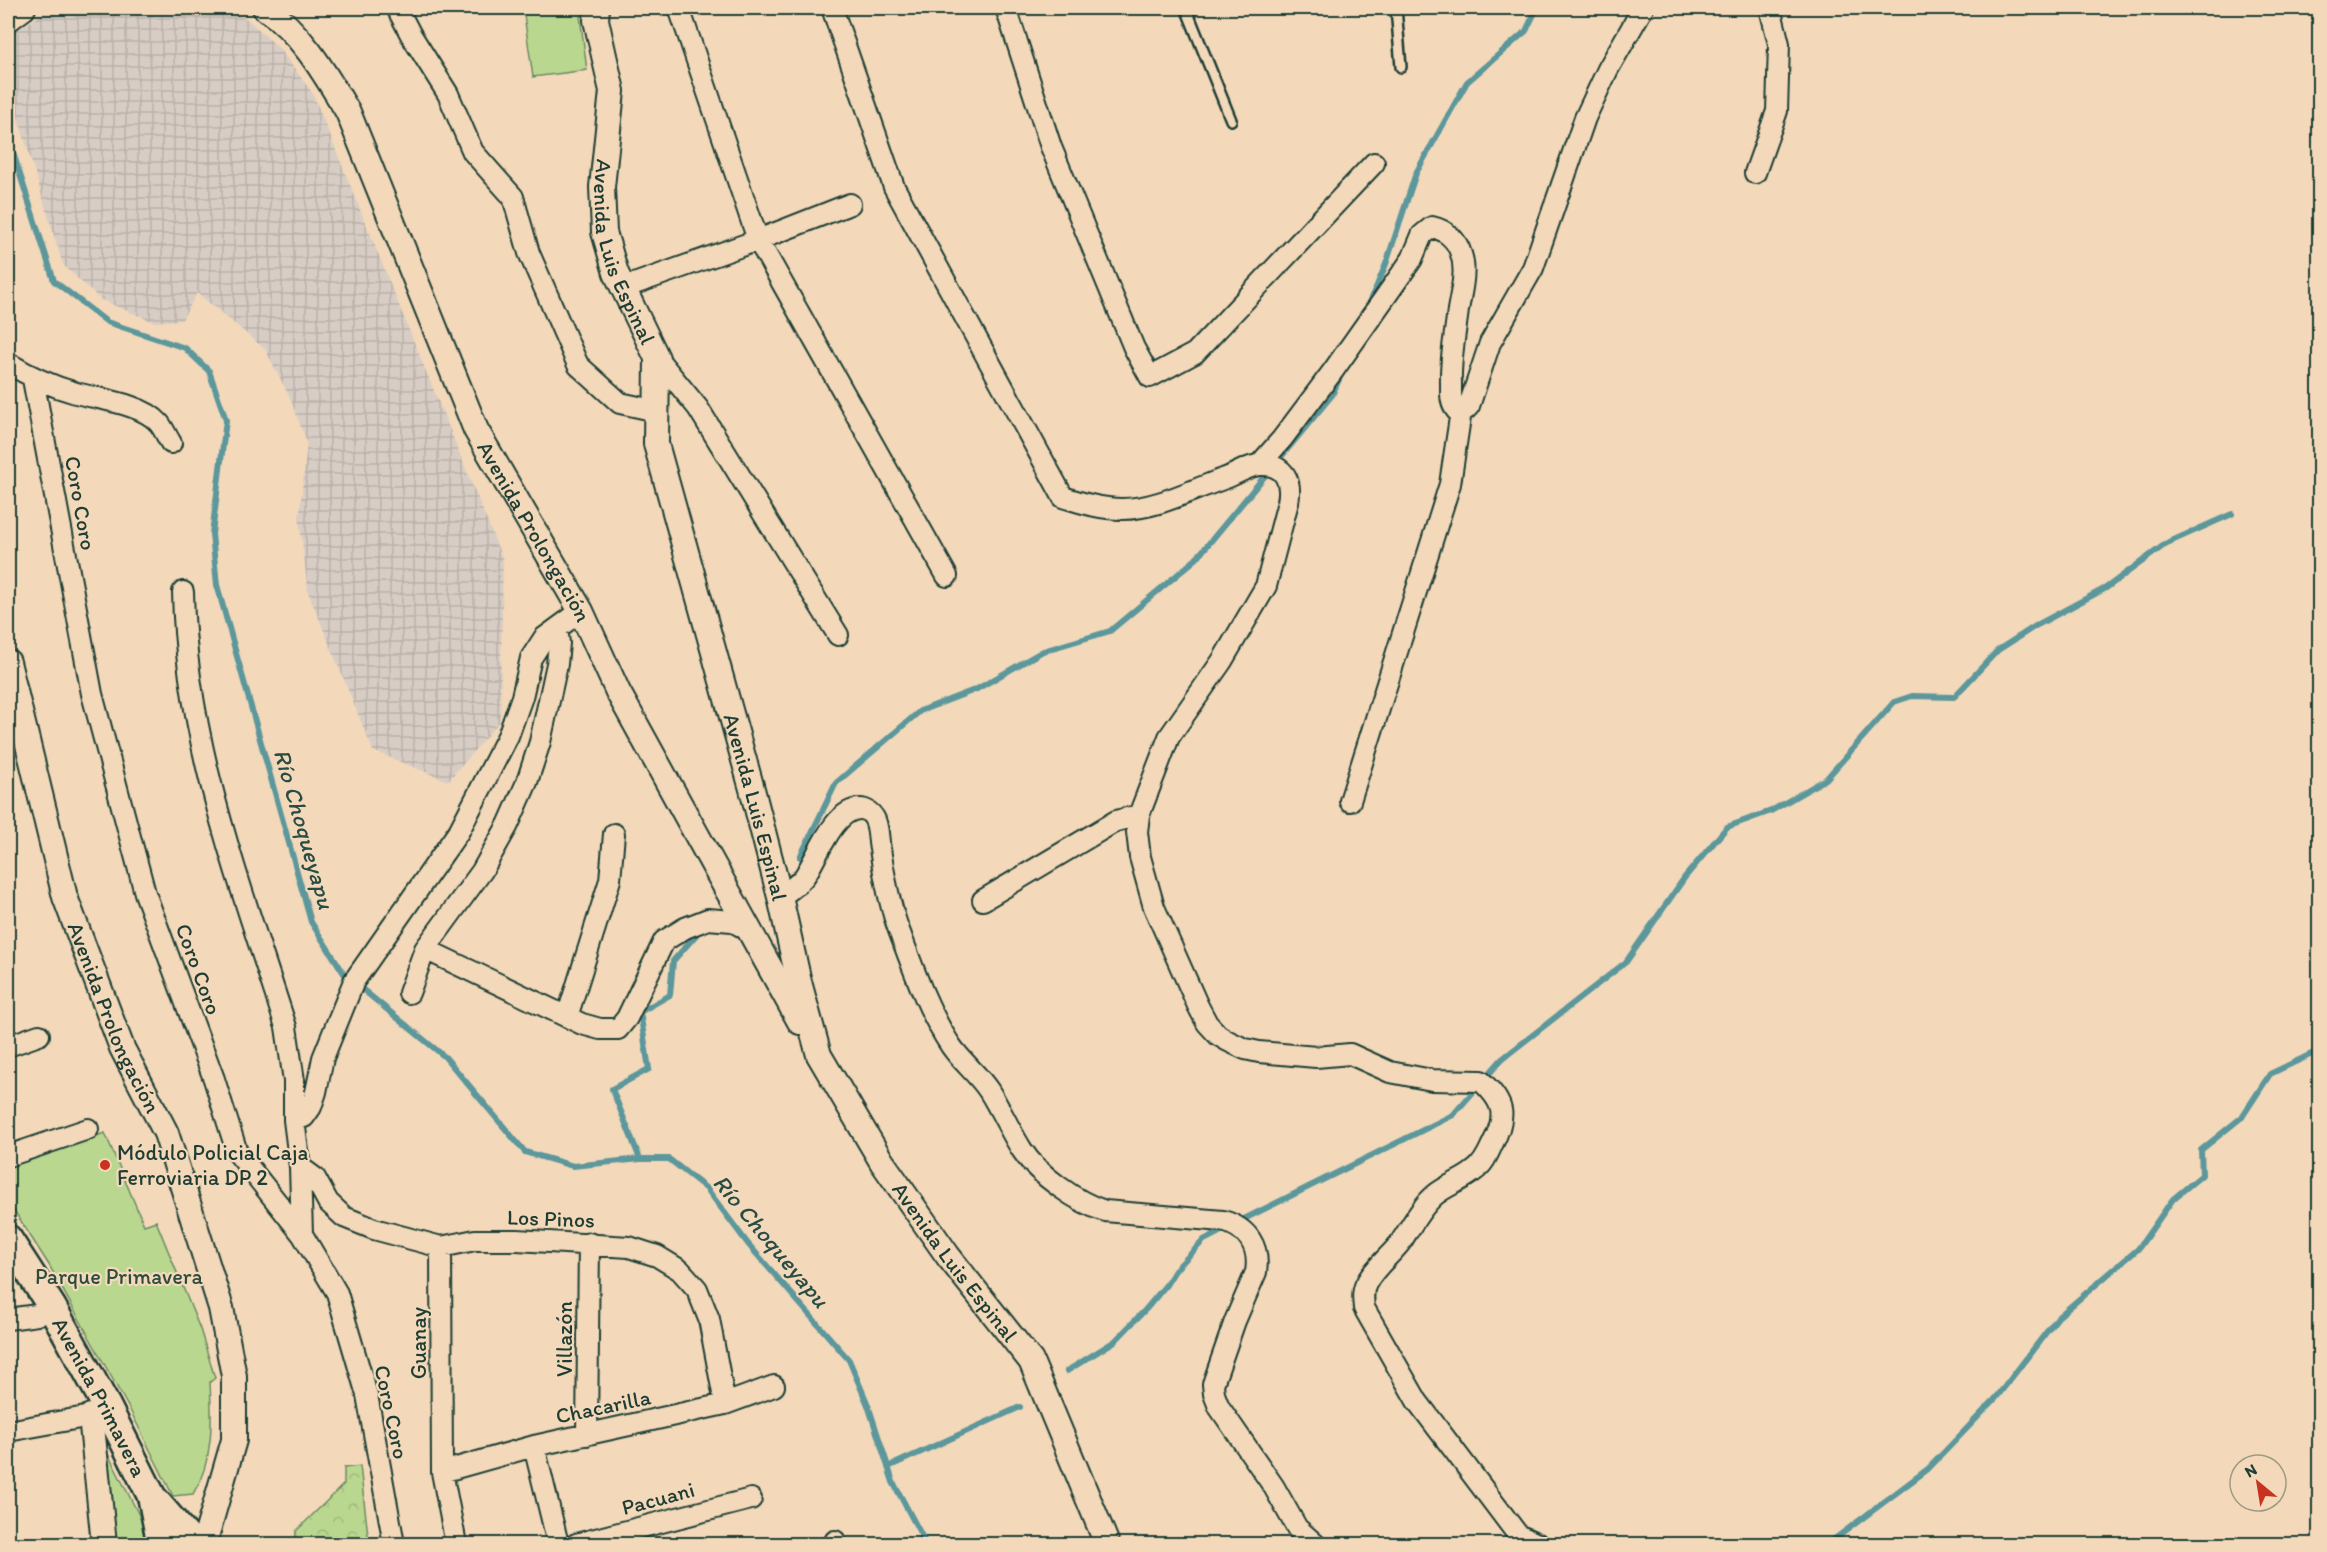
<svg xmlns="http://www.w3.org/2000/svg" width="2327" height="1552" font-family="Itim,sans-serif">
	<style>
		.industrial { fill: url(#industrial-grid) }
		.forest { fill: url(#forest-crowns); stroke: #6c8a62; stroke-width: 1.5 }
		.park { fill: #b9d78f; stroke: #6c8a62; stroke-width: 1.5 }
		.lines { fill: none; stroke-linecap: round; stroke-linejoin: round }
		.stream { stroke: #5c979c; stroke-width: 6 }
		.service-casing { stroke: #1f3d34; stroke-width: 14 }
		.minor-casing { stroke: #1f3d34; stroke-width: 24 }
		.tertiary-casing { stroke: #1f3d34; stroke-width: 28 }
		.secondary-casing { stroke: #1f3d34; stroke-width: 32 }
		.service { stroke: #f3d9ba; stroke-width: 9 }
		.minor { stroke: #f3d9ba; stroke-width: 20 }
		.tertiary { stroke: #f3d9ba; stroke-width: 24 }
		.secondary { stroke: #f3d9ba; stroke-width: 27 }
		.poi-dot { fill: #c8321e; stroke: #f3d9ba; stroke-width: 2 }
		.labels { text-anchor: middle; stroke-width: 4.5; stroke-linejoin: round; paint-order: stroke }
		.street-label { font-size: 22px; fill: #1f3d34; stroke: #f3d9ba }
		.poi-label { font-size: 22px; fill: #1f3d34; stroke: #f3d9ba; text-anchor: start }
		.park-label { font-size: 22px; fill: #2e4c3d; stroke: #f3d9ba }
		.water-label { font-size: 24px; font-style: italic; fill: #294c45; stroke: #f3d9ba }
	</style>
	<defs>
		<pattern id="industrial-grid" width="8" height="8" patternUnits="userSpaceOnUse" patternTransform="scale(1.5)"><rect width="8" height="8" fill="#d8cdc5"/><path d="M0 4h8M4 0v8" fill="none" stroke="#b9b1aa"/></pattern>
		<pattern id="forest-crowns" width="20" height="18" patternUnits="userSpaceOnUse" patternTransform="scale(1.5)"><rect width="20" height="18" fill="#b9d78f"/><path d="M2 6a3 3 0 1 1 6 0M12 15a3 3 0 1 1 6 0" fill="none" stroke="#9fb97c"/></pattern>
	</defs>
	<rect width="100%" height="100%" fill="#f3d9ba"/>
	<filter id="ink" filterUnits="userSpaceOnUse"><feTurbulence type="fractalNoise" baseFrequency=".0167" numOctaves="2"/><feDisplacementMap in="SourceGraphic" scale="12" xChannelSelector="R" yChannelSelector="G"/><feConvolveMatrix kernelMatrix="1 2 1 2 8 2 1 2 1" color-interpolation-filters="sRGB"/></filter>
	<g filter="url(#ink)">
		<path class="industrial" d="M51 8H224L247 19 280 49 313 94 503 560 500 721 448 781 373 751 308 592 299 517 307 443 289 396 265 349 197 293 182 320 154 322 101 300 63 265 8 85V36Z"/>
		<path class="forest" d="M360 1466 369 1544H295L296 1531 344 1484V1468Z"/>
		<path class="park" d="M523 8H579L587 70 533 77Z
			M105 1133 144 1225 156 1221 200 1329 215 1378 210 1382C212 1420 214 1460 193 1494L173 1496 131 1412 49 1265 8 1201V1166Z
			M104 1446 146 1529 149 1544H111Z"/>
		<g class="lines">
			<path class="stream" d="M8 137 54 281 107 322 185 348 209 371 226 420 212 534 217 585 311 922 345 975 445 1057 525 1152 573 1166 640 1159H669L707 1189 748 1244 849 1360 868 1405 893 1482 926 1544
				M1368 307 1386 264 1416 173 1467 82 1526 31 1537 8
				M1276 463 1332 395 1341 375
				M800 857 836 783 920 711 977 689 1043 651 1110 631 1196 559 1268 472
				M640 1159 612 1089 649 1069 640 1012 670 995 673 961 696 935
				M1236 1223 1453 1115 1502 1059 1626 962 1685 877 1727 827 1771 811 1826 779 1894 702 1912 696 1954 697 1998 650 2037 625 2106 588 2167 543 2232 514
				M1067 1371 1115 1341 1146 1309 1166 1285 1176 1269 1204 1240 1227 1228
				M888 1467 1020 1407
				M1828 1544 1928 1469 1996 1398 2058 1317 2138 1249 2173 1199 2202 1175 2201 1150 2242 1117 2270 1074 2320 1050"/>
			<g class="service-casing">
				<path id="service" d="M1186 8 1231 120
					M1396 8 1401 67"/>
			</g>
			<g class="minor-casing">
				<path id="minor" d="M397 8 411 35 448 94 473 152 513 197 529 253 578 365 620 403 657 411
					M679 8 758 240 947 576
					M832 8 894 187 1063 497C1082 503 1101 509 1122 509 1156 509 1191 490 1223 479 1235 475 1249 465 1261 465 1285 464 1292 482 1288 502L1266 586 1222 661 1169 737 1139 815 1137 832 1140 857 1154 907 1198 1006 1207 1023 1218 1035 1228 1041 1245 1049 1259 1052 1316 1057 1350 1054 1390 1072 1432 1080 1481 1081C1505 1103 1507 1116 1492 1145 1488 1154 1483 1165 1474 1171 1462 1181 1447 1185 1435 1195 1420 1208 1411 1227 1400 1243 1390 1256 1375 1267 1367 1282 1362 1290 1363 1299 1364 1308L1417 1401 1518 1535 1538 1544
					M1006 8 1051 147 1134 348 1150 377 1195 353 1374 163
					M1755 173 1777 111 1779 44 1770 8
					M623 288 758 240 850 204
					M657 358 698 408 838 635
					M8 363C29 376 51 386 76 393 98 399 143 404 159 423 164 429 167 437 171 443
					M33 379 92 694 145 893 214 1079 237 1152 302 1234 337 1293 367 1395 394 1544
					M1260 464 1282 439 1333 371 1412 259 1422 235 1432 227C1446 230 1457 240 1461 254 1467 271 1461 292 1458 310 1455 335 1450 359 1451 384 1451 394 1450 403 1457 411L1465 410 1469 406 1490 343 1533 268 1585 118 1608 69 1643 8
					M183 592C186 744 241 885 286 1027L294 1081V1120L300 1167 302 1234
					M1350 801 1450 484 1461 411
					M780 897C789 891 797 885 804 877 817 859 833 809 860 809 866 809 871 813 874 818 879 826 878 840 880 849 884 875 889 901 897 925 912 965 927 1010 951 1046 962 1062 978 1074 989 1091 1001 1110 1010 1131 1022 1150 1038 1175 1078 1203 1105 1211L1223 1221C1248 1228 1260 1247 1256 1272L1235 1321 1213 1384 1214 1394 1219 1407 1274 1487 1297 1528 1315 1544
					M983 900 1116 821 1139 815
					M425 949 582 1024 600 1029H618L627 1018 664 941 685 928 708 919 732 921 748 930
					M409 993 425 949 482 871 508 825 527 782 540 742 557 664 559 643 558 636 555 631
					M567 1017 610 880 614 834
					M8 1046 39 1035
					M294 1120 304 1117 311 1107 316 1092 323 1058 354 981 459 831 508 736 522 697 531 658 544 638 581 611
					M8 1156 88 1129
					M300 1167 315 1178 328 1202 344 1217 374 1229 441 1247 475 1240H517L629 1247 657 1256 680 1270 697 1289 709 1319 725 1404
					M441 1247 442 1472 456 1544
					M8 1319 37 1315 52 1307
					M8 1431 91 1416 104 1409
					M587 1435 589 1243
					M534 1446 558 1544
					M442 1472 534 1446 725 1404 774 1386
					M835 1541 836 1544
					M576 1544 751 1499"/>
			</g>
			<g class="tertiary-casing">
				<g id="tertiary">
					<path id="s1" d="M265 8C302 33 325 74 348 112L476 430 581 611 618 692 800 1022"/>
					<path id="s2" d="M597 8 596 20 612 91 602 187 604 232 616 273 657 358 656 444 752 789 780 897 799 982 819 1055 882 1162 948 1256 1031 1361 1107 1544"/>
					<path d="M8 19 23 8"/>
					<path id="s3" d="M8 662 65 897 122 1048 166 1133 221 1308 234 1376V1440L204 1544"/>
					<path d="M91 1416 104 1544"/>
				</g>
			</g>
			<g class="secondary-casing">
				<g id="secondary">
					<path id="s4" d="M8 1239 52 1307 107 1407 152 1497 191 1542"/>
					<path d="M152 1498 161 1544"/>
				</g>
			</g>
			<use href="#service" class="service"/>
			<use href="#minor" class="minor"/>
			<use href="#tertiary" class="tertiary"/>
			<use href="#secondary" class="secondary"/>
		</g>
	</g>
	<circle class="poi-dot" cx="105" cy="1165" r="6"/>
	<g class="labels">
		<g class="street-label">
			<text dy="8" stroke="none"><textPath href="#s2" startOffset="250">Avenida Luis Espinal</textPath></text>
			<text transform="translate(81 503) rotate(80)" y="8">Coro Coro</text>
			<text dy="8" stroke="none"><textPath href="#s1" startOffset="594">Avenida Prolongación</textPath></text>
			<text dy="8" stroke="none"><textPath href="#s2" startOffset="826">Avenida Luis Espinal</textPath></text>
			<text transform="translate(199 969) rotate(70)" y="8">Coro Coro</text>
			<text dy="8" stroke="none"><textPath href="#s3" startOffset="372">Avenida Prolongación</textPath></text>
			<text transform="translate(551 1218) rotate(2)" y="8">Los Pinos</text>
			<text dy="8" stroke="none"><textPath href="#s2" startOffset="1330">Avenida Luis Espinal</textPath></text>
			<text transform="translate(564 1339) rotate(-90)" y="8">Villazón</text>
			<text transform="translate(418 1343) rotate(-90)" y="8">Guanay</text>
			<text dy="8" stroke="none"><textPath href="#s4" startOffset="183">Avenida Primavera</textPath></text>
			<text transform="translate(603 1406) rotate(-12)" y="8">Chacarilla</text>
			<text transform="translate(392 1412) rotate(78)" y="8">Coro Coro</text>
			<text transform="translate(658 1498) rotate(-15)" y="8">Pacuani</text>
		</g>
		<g class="poi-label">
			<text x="117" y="1160">Módulo Policial Caja<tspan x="117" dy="25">Ferroviaria DP 2</tspan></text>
		</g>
		<g class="park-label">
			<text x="119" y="1284">Parque Primavera</text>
		</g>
		<g class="water-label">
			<text transform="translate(304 829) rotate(74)" y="8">Río Choqueyapu</text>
			<text transform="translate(771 1241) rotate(50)" y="8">Río Choqueyapu</text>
		</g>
	</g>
	<rect width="2327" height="1552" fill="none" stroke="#f3d9ba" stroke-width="30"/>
	<rect x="15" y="15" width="2297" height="1522" fill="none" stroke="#1f3d34" stroke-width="2" filter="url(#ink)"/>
	<g transform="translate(2258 1483) rotate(330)"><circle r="28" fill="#f3d9ba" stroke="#9e9b84" stroke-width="1.5"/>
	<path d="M0-4.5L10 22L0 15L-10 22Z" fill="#c8321e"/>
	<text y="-9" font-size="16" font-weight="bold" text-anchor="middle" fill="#1f3d34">N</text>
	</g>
</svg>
